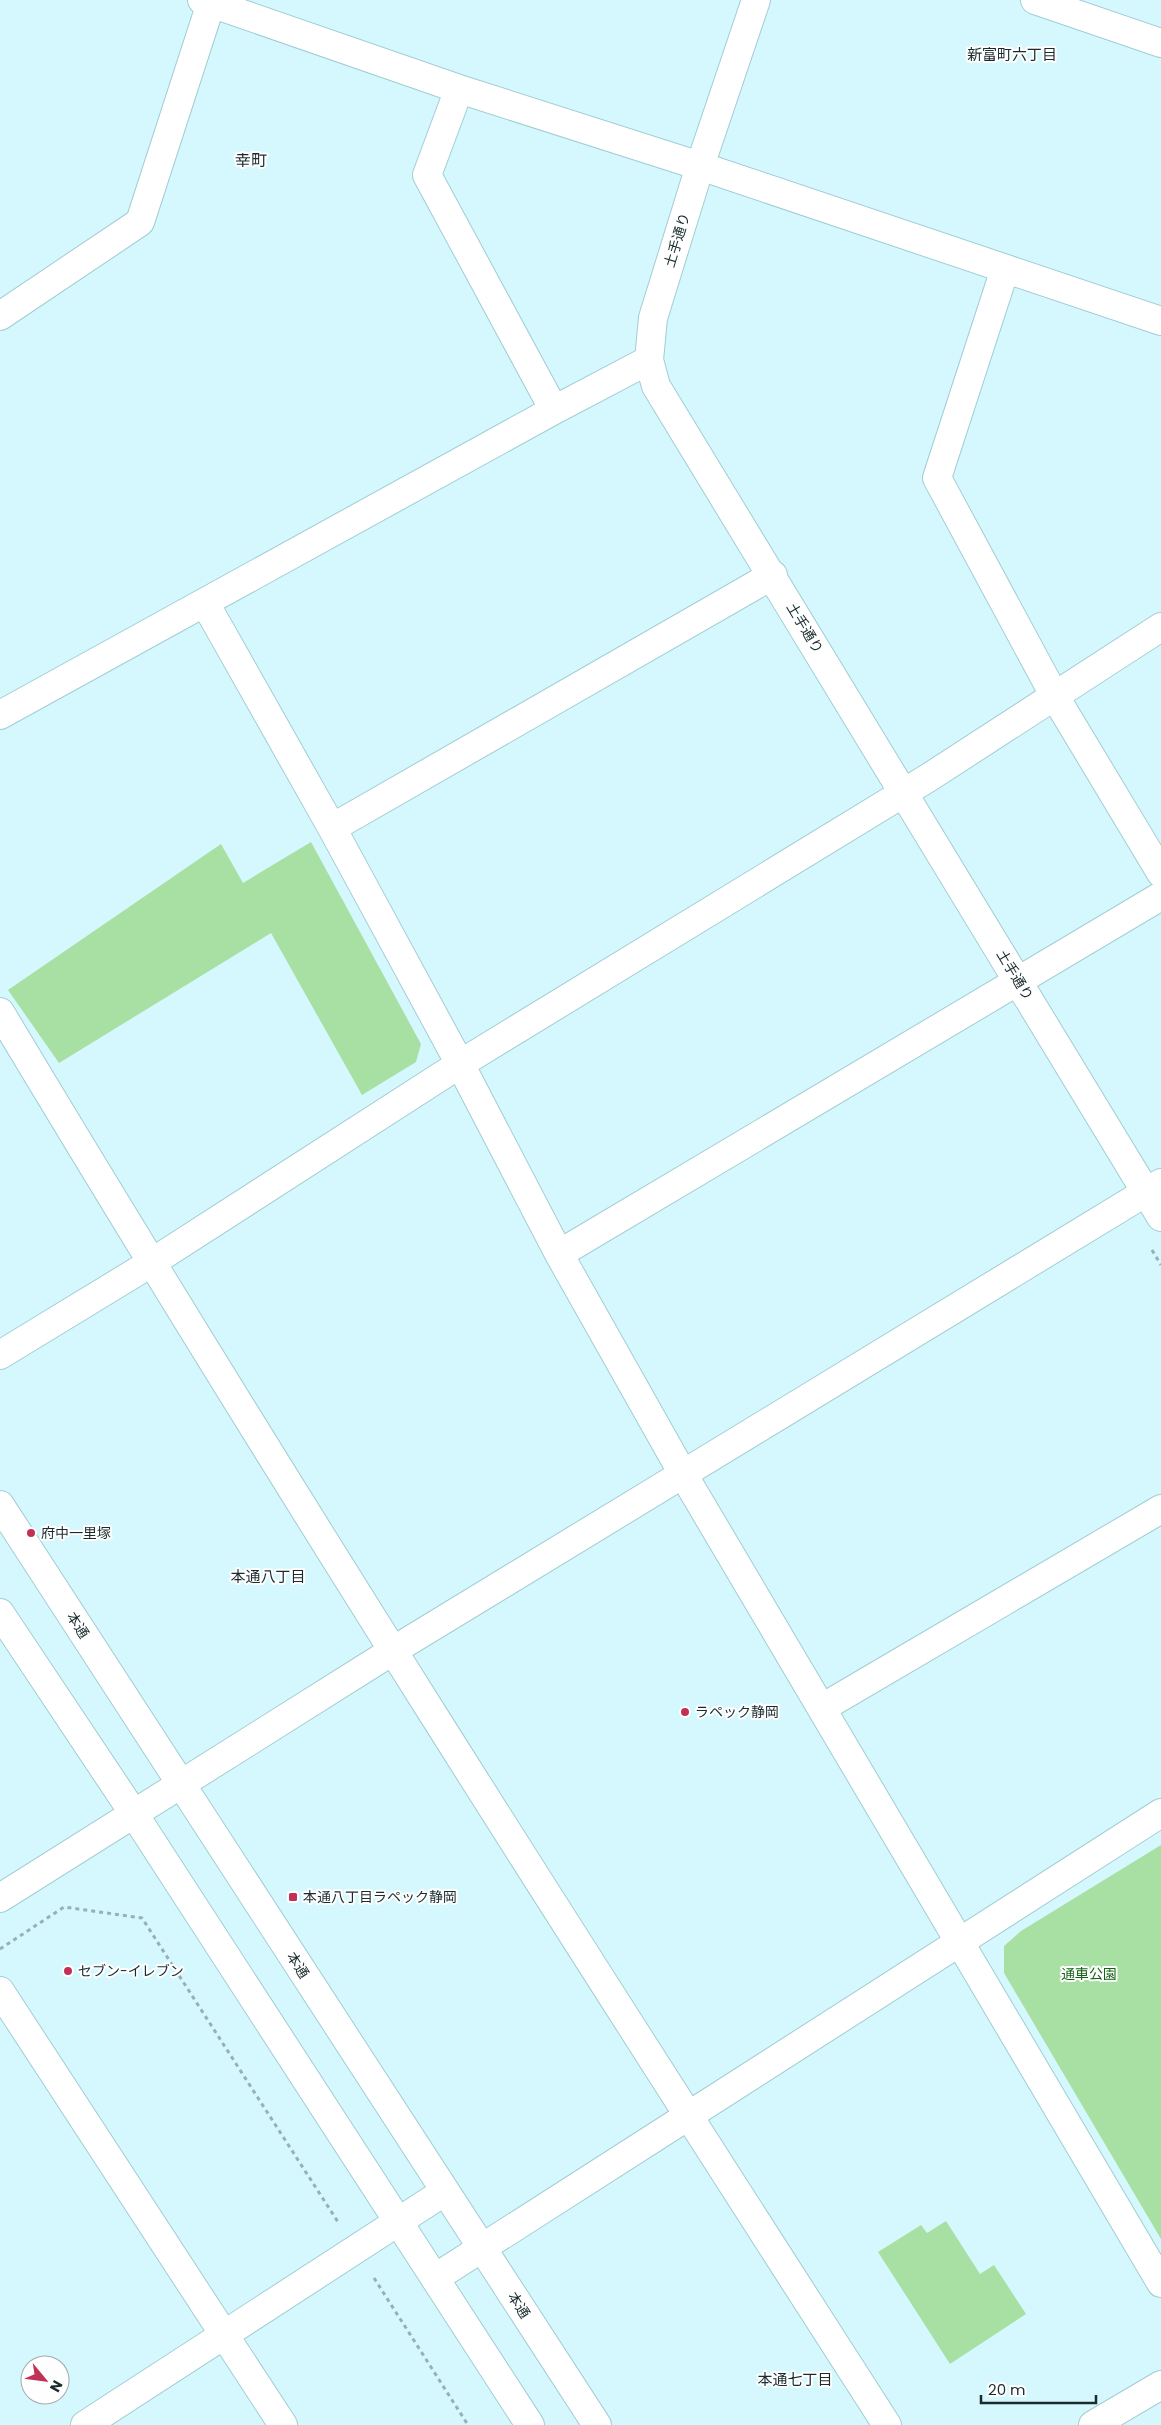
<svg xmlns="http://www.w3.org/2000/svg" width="1161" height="2425" font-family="Poppins,'Noto Sans JP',sans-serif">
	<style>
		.green { fill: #a7e0a2 }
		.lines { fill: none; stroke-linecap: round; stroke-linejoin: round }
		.street-casing { stroke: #a1cdd3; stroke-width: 30 }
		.secondary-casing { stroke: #a1cdd3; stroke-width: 30 }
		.path { stroke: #94b1b6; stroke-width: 3; stroke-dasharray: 4 4; stroke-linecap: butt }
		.street { stroke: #fff; stroke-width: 28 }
		.secondary { stroke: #fff; stroke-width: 28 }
		.poi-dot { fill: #c13156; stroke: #fefefe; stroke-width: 2 }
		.labels { text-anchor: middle; stroke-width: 4; stroke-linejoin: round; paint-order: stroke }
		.street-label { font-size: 14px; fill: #1a2b2e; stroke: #fefefe }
		.poi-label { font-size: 14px; fill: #1a2b2e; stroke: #fefefe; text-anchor: start }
		.park-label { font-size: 14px; fill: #146314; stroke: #fefefe }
		.neighbourhood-label { font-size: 15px; fill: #1a2b2e; stroke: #fefefe }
		.quarter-label { font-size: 16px; fill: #1a2b2e; stroke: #fefefe }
	</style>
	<rect width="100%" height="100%" fill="#d5f8fe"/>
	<path class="green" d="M311 842 421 1044 416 1062 362 1095 271 933 59 1063 8 990 221 844 243 883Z
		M1161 1845V2239L1004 1973V1946L1021 1931Z
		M946 2221 980 2274 994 2265 1026 2314 950 2364 878 2252 921 2225 927 2233Z"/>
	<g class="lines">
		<g class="street-casing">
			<path id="street" d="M202 0 459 89 700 166 1161 321
				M1035 0 1161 43
				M459 89 427 175 554 410
				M1005 269 937 478 1054 695 1161 873
				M0 316 140 222 212 0
				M205 603 332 828 460 1064 559 1254 683 1474 1161 2283
				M0 715 554 410 649 360
				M332 828 773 575
				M0 1012C286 1489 586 1957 887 2425
				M559 1254 1161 896
				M0 1355 151 1263 460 1064 928 778 1161 627
				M822 1708 1161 1509
				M0 1991 283 2425
				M435 2278 688 2116
				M85 2425 444 2192
				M1093 2425 1161 2385"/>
		</g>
		<g class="secondary-casing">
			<path id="secondary" d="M756 0 700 166 653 318 649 360 656 386 1161 1217
				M0 1505 597 2425
				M0 1613 134 1814 530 2425
				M0 1898 394 1650 1161 1183
				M688 2116 1161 1813"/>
		</g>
		<path class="path" d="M1152 1250 1161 1265
			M0 1949 64 1907 142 1918 338 2222
			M374 2278 468 2425"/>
		<use href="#street" class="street"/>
		<use href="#secondary" class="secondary"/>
	</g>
	<g class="poi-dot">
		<circle cx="31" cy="1533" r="5"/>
		<circle cx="685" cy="1712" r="5"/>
		<rect x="288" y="1892" width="10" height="10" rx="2.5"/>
		<circle cx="68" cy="1971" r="5"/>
	</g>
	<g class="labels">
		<g class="street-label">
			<text transform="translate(677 240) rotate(-73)" y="5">土手通り</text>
			<text transform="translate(805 628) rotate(59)" y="5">土手通り</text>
			<text transform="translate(1015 975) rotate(59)" y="5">土手通り</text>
			<text transform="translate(78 1625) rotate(57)" y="5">本通</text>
			<text transform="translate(298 1965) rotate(57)" y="5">本通</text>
			<text transform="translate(519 2305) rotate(57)" y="5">本通</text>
		</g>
		<g class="poi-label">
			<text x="41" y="1538">府中一里塚</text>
			<text x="695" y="1717">ラペック静岡</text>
			<text x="303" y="1902">本通八丁目ラペック静岡</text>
			<text x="78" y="1976">セブン-イレブン</text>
		</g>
		<g class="park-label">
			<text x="1089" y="1979">通車公園</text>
		</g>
		<g class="neighbourhood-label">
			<text x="1012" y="60">新富町六丁目</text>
			<text x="268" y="1582">本通八丁目</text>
			<text x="795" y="2385">本通七丁目</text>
		</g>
		<g class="quarter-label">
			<text x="251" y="166">幸町</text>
		</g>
	</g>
	<g transform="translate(45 2380) rotate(119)"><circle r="24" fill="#fefefe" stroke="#a3aaab"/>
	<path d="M0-4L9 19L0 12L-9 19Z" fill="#c13156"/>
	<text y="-8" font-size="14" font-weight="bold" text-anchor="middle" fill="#1a2b2e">N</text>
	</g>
	<path d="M981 2395v8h115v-8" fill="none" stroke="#1a2b2e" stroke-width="2.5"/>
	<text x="988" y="2395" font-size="15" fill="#1a2b2e" stroke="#fefefe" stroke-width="4" paint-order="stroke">20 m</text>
</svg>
